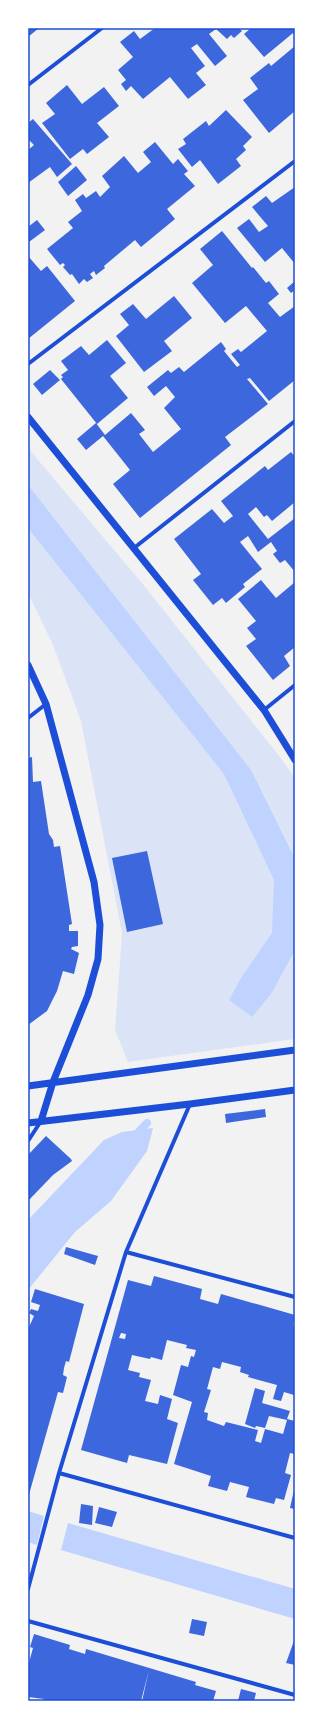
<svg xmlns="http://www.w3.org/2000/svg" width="323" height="1729" font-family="'Open Sans',sans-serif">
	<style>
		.green { fill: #dbe4f7 }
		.water { fill: #bfd3fe }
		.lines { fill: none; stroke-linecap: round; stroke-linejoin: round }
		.stream { stroke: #bfd3fe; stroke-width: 8 }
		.building { fill: #3d67dc; fill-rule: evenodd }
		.minor { stroke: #1d4ed8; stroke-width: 4 }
		.tertiary { stroke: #1d4ed8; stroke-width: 7 }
		.neatline { fill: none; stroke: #1d4ed8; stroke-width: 1.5 }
	</style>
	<rect width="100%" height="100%" fill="#f2f2f2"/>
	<path class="green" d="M28 448 142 583 280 757 295 778V1039L128 1062 115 1030 122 933 81 721 53 645 28 593Z"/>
	<path class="water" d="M28 485 251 770 295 859V950L271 994 252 1017 229 1000 241 978 272 933 274 880 224 774 28 528Z
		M153 1128 147 1151 111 1201 75 1232 28 1290V1220L104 1140 122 1132Z
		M28 1511 44 1516 37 1545 28 1542Z
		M68 1523 295 1589V1619L61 1550Z"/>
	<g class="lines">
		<path class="stream" d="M133 1138 147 1123"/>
	</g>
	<path class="building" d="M28 28H39L28 37Z
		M155 28H239L242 31 234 38 231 35 227 39 216 29 209 34 227 56 215 66 197 44 191 48 205 66 196 73 206 85 188 99 170 77 143 99 131 86 126 91 121 84 126 80 118 70 133 57 120 42 134 31 140 39Z
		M251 28H294L295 36 293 33 264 57 244 34Z
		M295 46V111L269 133 243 100 258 89 250 78 269 63 271 66Z
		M67 85 82 104 104 87 119 106 97 123 109 137 87 154 83 149 70 159 42 123 55 114 46 103Z
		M226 110 252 137 243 146 246 150 236 159 241 166 218 184 200 160 192 167 178 149 186 144 183 139 206 121 209 126Z
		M33 119 72 164 57 177 50 167 28 183V150L34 145 28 139V123Z
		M155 142 173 164 178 159 188 171 184 174 195 186 167 209 175 219 141 247 135 240 104 266 105 268 96 275 94 271 90 274 93 278 87 282 84 279 79 284 72 274 70 275 63 267 65 265 63 263 60 265 47 249 73 228 68 222 82 211 75 200 83 194 86 198 96 191 100 197 110 187 102 176 124 156 138 173 151 162 143 152Z
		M76 166 87 180 68 196 58 182Z
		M295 187V264L282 248 265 262 237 228 249 219 259 232 268 226 252 207 266 196 272 203Z
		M37 220 45 230 29 242 28 227Z
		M222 231 252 268 253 267 266 283 269 281 279 294 268 303 280 317 295 306V380L269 401 250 378 247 379 268 404 225 437 231 445 140 518 113 484 130 470 103 436 86 450 77 439 96 423 105 435 131 413 145 430 139 434 153 452 181 429 164 408 175 397 166 386 154 396 147 387 168 370 171 373 179 367 184 372 221 342 226 349 224 351 237 367 240 365 231 354 238 349 241 352 267 331 246 306 225 323 192 283 213 265 200 249Z
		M28 256 41 271 47 266 75 301 28 339Z
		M295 281V290L291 293 287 288Z
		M174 296 192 318 164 341 172 351 144 372 116 336 129 325 120 314 133 304 146 319Z
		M107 340 126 363 110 376 128 398 97 424 61 379 63 377 61 375 68 370 61 361 81 346 89 355Z
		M50 370 60 380 42 395 33 384Z
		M291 452 295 457V502L272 521 267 515 264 517 256 507 248 514 268 539 295 518V572L285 560 280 563 273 554 277 551 271 542 258 552 248 536 240 542 262 569 243 584 245 587 226 603 222 598 213 605 193 580 201 574 174 539 212 509 224 523 233 516 221 501 265 466 268 470Z
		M261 580 276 598 295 582V647L284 656 290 666 273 680 246 646 256 639 247 628 256 621 238 599Z
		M32 757 33 782 41 781 49 834 53 840 54 847 60 846 72 924 69 925V931H78V946L72 947 71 949 79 953 74 974 63 971 57 991 47 1011 28 1025V758Z
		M147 851 163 924 127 932 112 858Z
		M265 1109 266 1117 226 1123 225 1114Z
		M46 1136 71 1159 72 1161 53 1175 28 1201V1155Z
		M66 1247 98 1256 95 1265 64 1254Z
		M154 1276 202 1289 200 1299 218 1304 221 1294 295 1315 293 1325H295L294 1395 284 1392 281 1401 273 1399 277 1385 248 1377 249 1375 240 1372 241 1367 222 1362 220 1369 213 1367 207 1389 211 1390 204 1412 208 1413 207 1420 224 1426 226 1422 258 1430 255 1441 261 1443 265 1429 283 1434 287 1420 269 1416 265 1428 256 1426 255 1428 245 1424 255 1388 265 1391 262 1403 290 1411 287 1419 295 1421V1454L290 1453 285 1473 291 1475 284 1500 276 1498 274 1504 246 1497 249 1487 230 1482 227 1491 208 1486 211 1476 174 1464 192 1402 173 1395 181 1365 188 1367 191 1356 194 1357 196 1350 186 1348 187 1345 167 1340 162 1360 151 1357 150 1359 132 1355 128 1370 140 1373 139 1377 151 1380 145 1401 158 1404 160 1395 172 1399 167 1419 178 1423 167 1464 129 1455 127 1463 81 1450 128 1280 151 1286ZM121 1333 126 1334 125 1339 119 1338Z
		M35 1289 84 1304 69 1362 66 1361 64 1368 63 1375 67 1377 63 1393 58 1392 28 1498V1326L29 1327 34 1316 29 1313 31 1309 38 1311 40 1305 31 1302Z
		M294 1490H295V1509L290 1508Z
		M81 1504 93 1506 92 1525 79 1523Z
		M99 1507 117 1512 112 1527 95 1523Z
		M192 1619 207 1622 204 1636 189 1633Z
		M34 1634 70 1645 69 1649 85 1654 86 1649 196 1682 195 1685 216 1691 213 1701H142L149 1670 141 1701H44V1699L28 1697V1666L33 1648 30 1647Z
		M295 1638V1665L286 1663Z
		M241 1689 256 1693 254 1701H238Z"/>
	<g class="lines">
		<path class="minor" d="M28 85 102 28
			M28 364 295 161
			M134 548 295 421
			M264 710 295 685
			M28 718 46 704
			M28 1141 41 1121
			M126 1252 295 1297
			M59 1473 295 1538
			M28 1589 59 1473 126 1252 190 1104
			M28 1621 295 1695"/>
		<path class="tertiary" d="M28 417 264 710 295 760
			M28 665 46 704 94 882 100 925 98 959 88 995 53 1082 41 1121
			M28 1086 295 1050
			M28 1123 190 1104 295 1090"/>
	</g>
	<rect width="323" height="1729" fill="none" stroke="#ffffff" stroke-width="58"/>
	<rect x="29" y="29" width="265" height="1671" class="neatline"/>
</svg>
